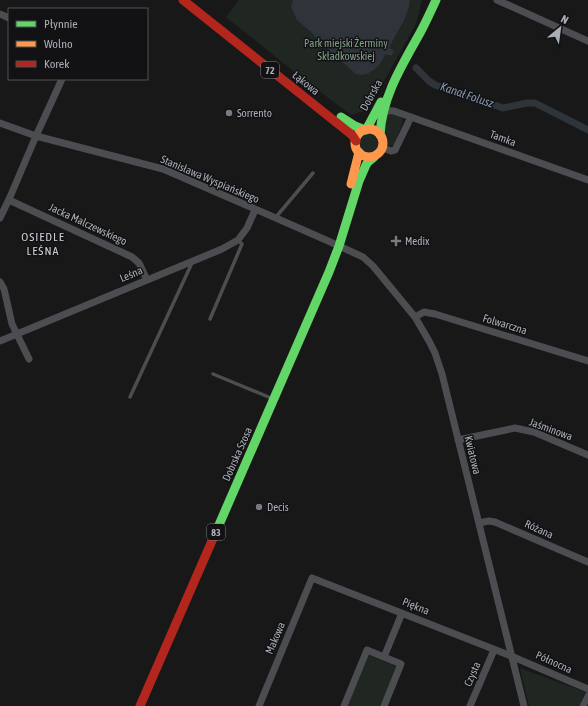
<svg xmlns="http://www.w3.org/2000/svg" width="588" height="706" font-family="'Asap Condensed',sans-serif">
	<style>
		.green { fill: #202621 }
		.water { fill: #2e343a }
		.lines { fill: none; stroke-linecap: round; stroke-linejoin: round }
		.canal { stroke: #2e343a; stroke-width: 7 }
		.lane { stroke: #4c4d50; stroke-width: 3.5 }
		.street { stroke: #4c4d50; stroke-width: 7 }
		.fast { stroke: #63d668; stroke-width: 9 }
		.slow { stroke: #ff974d; stroke-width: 9 }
		.jam { stroke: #b3261e; stroke-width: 9 }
		.poi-dot { fill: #777a7f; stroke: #121214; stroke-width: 1.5 }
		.labels { text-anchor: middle; stroke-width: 3; stroke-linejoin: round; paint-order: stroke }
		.shield { fill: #121214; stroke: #7c7f86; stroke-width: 1 }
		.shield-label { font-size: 10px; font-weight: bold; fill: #aaaeb7 }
		.park-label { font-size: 11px; fill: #83a086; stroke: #121214 }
		.street-label { font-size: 11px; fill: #aaaeb7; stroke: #121214 }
		.poi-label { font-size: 11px; fill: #aaaeb7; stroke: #121214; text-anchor: start }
		.water-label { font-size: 12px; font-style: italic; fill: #8599af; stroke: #121214 }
		.neighbourhood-label { font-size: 12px; letter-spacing: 1px; fill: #cbcdd4; stroke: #121214 }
	</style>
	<rect width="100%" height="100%" fill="#181818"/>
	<path class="green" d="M239 0H422L416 24 368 110 351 115 302 78 226 17Z
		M389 112 401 116 403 119V122L394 145 389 146 387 145V136L385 134V116Z
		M359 143a10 10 0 1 1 20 0a10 10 0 1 1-20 0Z
		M369 655 397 667 381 706H347Z
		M520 668 585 692 579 706H529Z"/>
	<path class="water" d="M293 0H410L409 7 404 20 380 64 374 70 367 74 361 75 356 74 326 48 310 31 297 20 291 7Z"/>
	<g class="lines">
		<path class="canal" d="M387 51 390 52
			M416 68 429 81 435 85 503 108 527 103H535L588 130"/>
		<path class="lane" d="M276 217 313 173
			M210 319 242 244 238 240
			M213 374 271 398
			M130 397 191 265V262"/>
		<path class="street" d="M497 0 588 41
			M0 14 9 18
			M383 114C387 111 389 110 394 111L588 180
			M0 123 36 136 163 169 285 222 326 240 363 257 373 266 415 317 429 341 435 353 442 374 524 706
			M383 148 391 151 395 150 411 117
			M9 200 132 257 139 263 147 280
			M0 218 10 197 36 136 62 79
			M0 282 4 289 12 324 29 359
			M415 317 424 312 435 314 588 361
			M0 341 222 249 238 240 247 228 255 210
			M458 440 515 428 534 432 588 455
			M479 523 489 521 495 522 588 562
			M259 706 312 578 511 656 588 689
			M344 706 367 650 384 657
			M384 706 401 664 384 657 402 613
			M470 706 494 650
			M583 706 588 696"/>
		<path class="fast" d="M341 117 355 126 365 130
			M366 130 381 102
			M380 135C382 97 402 65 420 33 426 22 431 11 436 0
			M215 534 329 272 339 246 359 181 366 165 368 162 374 157"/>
		<path class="slow" d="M355 143a14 14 0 1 1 28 0a14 14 0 1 1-28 0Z
			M351 184 359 152"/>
		<path class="jam" d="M183 0 352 135 356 141
			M140 706 215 534"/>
	</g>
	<g class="poi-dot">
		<circle cx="229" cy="113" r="4"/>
		<path d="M394 235h4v4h4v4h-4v4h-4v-4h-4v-4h4z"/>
		<circle cx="259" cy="507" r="4"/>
	</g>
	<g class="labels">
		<g class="shield">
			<rect x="261" y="62" width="18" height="16" rx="3"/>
			<rect x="207" y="524" width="18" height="16" rx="3"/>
		</g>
		<g class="shield-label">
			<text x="270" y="74">72</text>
			<text x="216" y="536">83</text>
		</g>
		<g class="park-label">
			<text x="346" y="47">Park miejski Żerminy<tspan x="346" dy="13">Składkowskiej</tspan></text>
		</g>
		<g class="street-label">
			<text transform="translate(306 83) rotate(39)" y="4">Łąkowa</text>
			<text transform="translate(371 95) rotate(-61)" y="4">Dobrska</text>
			<text transform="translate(503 138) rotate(20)" y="4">Tamka</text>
			<text transform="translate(210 179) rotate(23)" y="4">Stanisława Wyspiańskiego</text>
			<text transform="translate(88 224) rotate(25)" y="4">Jacka Malczewskiego</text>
			<text transform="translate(131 274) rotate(-23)" y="4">Leśna</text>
			<text transform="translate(505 324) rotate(17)" y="4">Folwarczna</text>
			<text transform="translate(551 429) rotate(20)" y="4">Jaśminowa</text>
			<text transform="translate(237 454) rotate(-66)" y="4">Dobrska Szosa</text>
			<text transform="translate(473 455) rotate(76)" y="4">Kwiatowa</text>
			<text transform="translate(539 529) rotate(24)" y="4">Różana</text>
			<text transform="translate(416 606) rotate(22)" y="4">Piękna</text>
			<text transform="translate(275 638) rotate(-67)" y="4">Makowa</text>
			<text transform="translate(554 662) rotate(24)" y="4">Północna</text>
			<text transform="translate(472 674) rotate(-67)" y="4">Czysta</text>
		</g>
		<g class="poi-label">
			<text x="237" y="117">Sorrento</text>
			<text x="405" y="245">Medix</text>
			<text x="267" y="511">Decis</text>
		</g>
		<g class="water-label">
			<text transform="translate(467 95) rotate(19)" y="4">Kanał Folusz</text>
		</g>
		<g class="neighbourhood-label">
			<text x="43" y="241">OSIEDLE<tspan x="43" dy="14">LEŚNA</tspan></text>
		</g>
	</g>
	<rect x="8" y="8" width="140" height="72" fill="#121214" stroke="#4f5055"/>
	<rect x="16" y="21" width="20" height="6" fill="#63d668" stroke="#4f5055"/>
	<text x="44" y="28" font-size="12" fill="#aaaeb7">Płynnie</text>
	<rect x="16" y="41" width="20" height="6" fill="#ff974d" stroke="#4f5055"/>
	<text x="44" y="48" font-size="12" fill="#aaaeb7">Wolno</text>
	<rect x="16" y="61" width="20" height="6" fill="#b3261e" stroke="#4f5055"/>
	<text x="44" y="68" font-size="12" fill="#aaaeb7">Korek</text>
	<g transform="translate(560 28) rotate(29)" stroke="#121214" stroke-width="3" paint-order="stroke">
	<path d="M0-3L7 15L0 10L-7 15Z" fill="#aaaeb7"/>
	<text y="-6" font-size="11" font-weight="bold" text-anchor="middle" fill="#aaaeb7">N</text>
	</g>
</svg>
